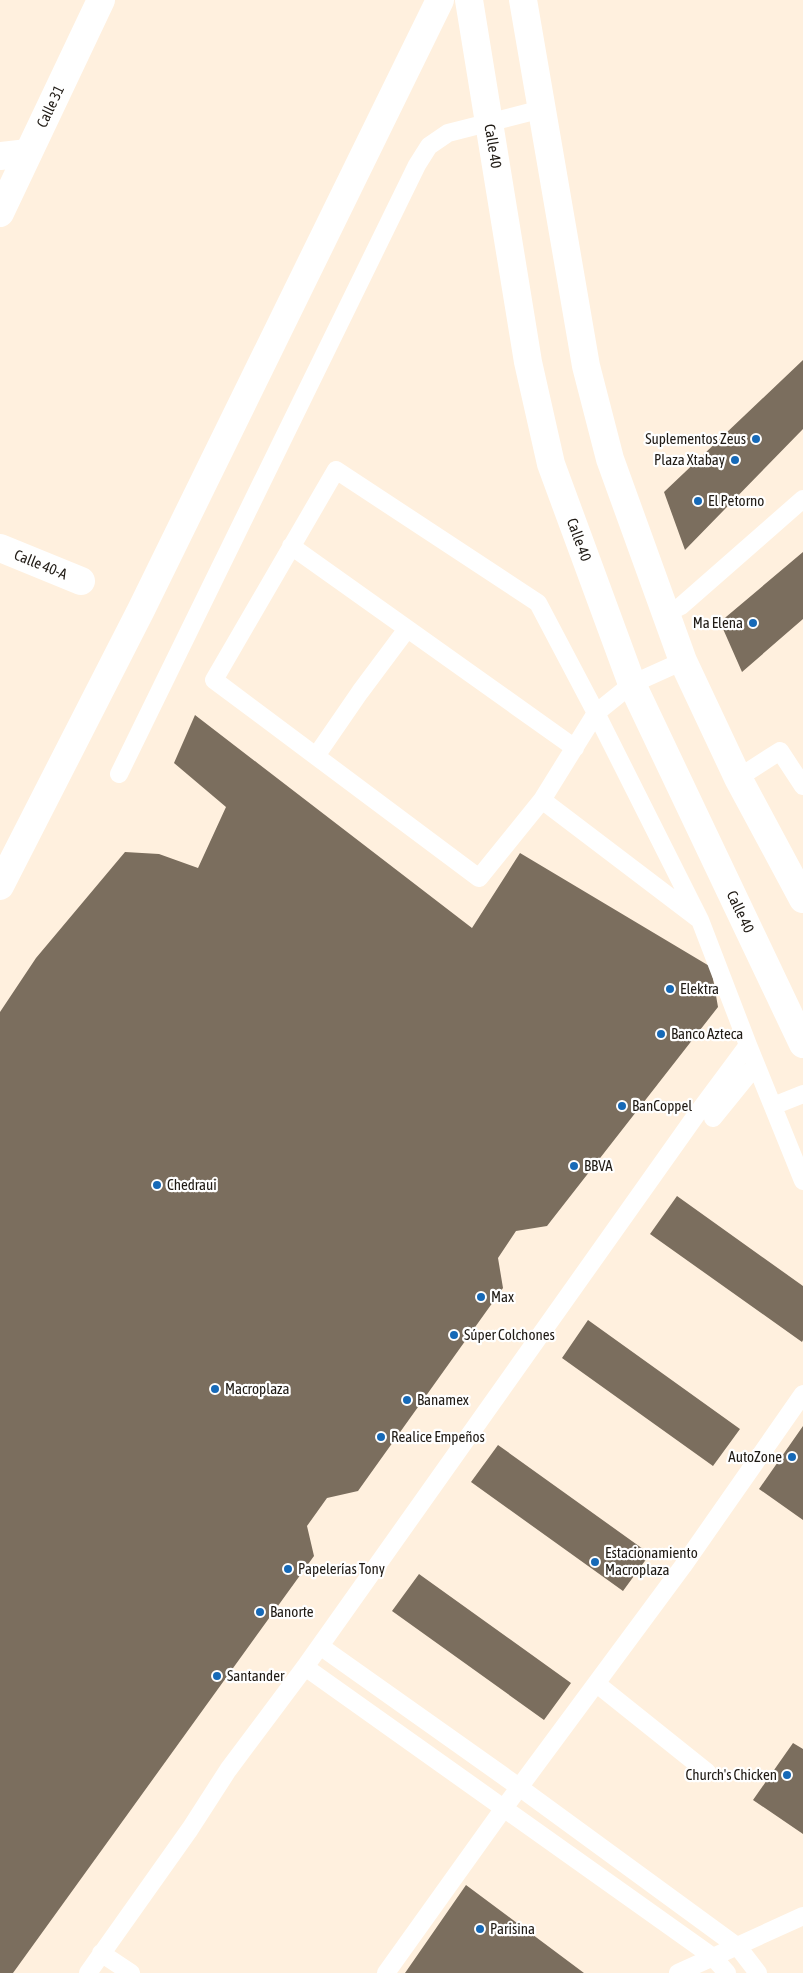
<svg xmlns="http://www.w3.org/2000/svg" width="803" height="1973" font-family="'Asap Condensed',sans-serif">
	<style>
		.building { fill: #7b6e5e }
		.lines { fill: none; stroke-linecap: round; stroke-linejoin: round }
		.service { stroke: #fff; stroke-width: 18 }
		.minor { stroke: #fff; stroke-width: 28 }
		.secondary { stroke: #fff; stroke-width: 28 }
		.poi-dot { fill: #1669b7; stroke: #fff; stroke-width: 2 }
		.labels { text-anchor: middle; stroke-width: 4.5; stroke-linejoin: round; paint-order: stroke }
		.street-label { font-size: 15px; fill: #201b15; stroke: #fff }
		.poi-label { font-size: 15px; fill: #201b15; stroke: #fff; text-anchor: start }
	</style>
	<rect width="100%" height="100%" fill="#fff0de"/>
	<path class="building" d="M803 360V429L685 550 664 492Z
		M803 552V619L742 672 720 622Z
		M195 715 472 928 520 853 711 967 718 1007 547 1226 516 1231 498 1258 503 1288 358 1491 327 1498 307 1526 314 1556 13 1973H0V1012L36 958 125 852 159 854 198 868 226 807 174 763Z
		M677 1196 803 1286V1340L802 1342 650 1234Z
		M588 1320 740 1429 713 1466 562 1358Z
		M803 1426V1520L759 1489Z
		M498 1445 650 1554 623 1591 471 1482Z
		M419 1574 571 1683 544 1720 392 1611Z
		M793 1743 803 1749V1834L753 1800Z
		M466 1885 584 1973H405Z"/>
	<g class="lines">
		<path class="service" d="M291 546 575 748
			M667 613 681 606 803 499
			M316 756 360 692 407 629
			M119 774 417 165 429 146 448 133 542 109
			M738 778 780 751 803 786
			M542 800 596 713 632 684 683 661
			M700 920 542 800 479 878 214 680 336 470 538 603 596 713 700 920 748 1045 803 1181
			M773 1106 803 1094
			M713 1118 756 1065
			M320 1646 519 1787 738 1947 758 1973
			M305 1667 713 1957 727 1973
			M597 1684 707 1772
			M101 1953 131 1973
			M88 1973 190 1829 228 1770 305 1667 699 1111 748 1045
			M386 1973 504 1808 683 1566 803 1394
			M678 1973 803 1916"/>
		<g class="minor">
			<path d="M0 156 28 153"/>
			<path id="s1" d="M0 213 101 0"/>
			<path id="s2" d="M0 548 81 581"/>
			<path d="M0 886 141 610 440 0"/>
		</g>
		<g class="secondary">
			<path id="s3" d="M469 0 528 362 551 464 632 684 803 1044"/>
			<path d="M523 0 586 366 610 459 683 661 738 778 803 899"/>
		</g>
	</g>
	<g class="poi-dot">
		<circle cx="756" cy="439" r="5"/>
		<circle cx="735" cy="460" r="5"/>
		<circle cx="698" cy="501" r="5"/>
		<circle cx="753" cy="623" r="5"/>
		<circle cx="670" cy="989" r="5"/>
		<circle cx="661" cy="1034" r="5"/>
		<circle cx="622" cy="1106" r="5"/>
		<circle cx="574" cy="1166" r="5"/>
		<circle cx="157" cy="1185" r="5"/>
		<circle cx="481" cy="1297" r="5"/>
		<circle cx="454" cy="1335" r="5"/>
		<circle cx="215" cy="1389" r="5"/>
		<circle cx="407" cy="1400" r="5"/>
		<circle cx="381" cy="1437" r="5"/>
		<circle cx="792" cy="1457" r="5"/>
		<circle cx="595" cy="1562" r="5"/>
		<circle cx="288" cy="1569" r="5"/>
		<circle cx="260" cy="1612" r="5"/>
		<circle cx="217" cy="1676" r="5"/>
		<circle cx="787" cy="1775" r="5"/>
		<circle cx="480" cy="1929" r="5"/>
	</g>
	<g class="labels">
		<g class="street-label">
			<text dy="5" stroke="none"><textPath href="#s1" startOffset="118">Calle 31</textPath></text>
			<text dy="5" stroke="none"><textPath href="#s3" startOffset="148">Calle 40</textPath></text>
			<text dy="5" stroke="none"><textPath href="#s3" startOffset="552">Calle 40</textPath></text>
			<text dy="5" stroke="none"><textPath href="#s2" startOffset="44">Calle 40-A</textPath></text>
			<text dy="5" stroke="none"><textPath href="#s3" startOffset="958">Calle 40</textPath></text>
		</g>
		<g class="poi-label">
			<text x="746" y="444" text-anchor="end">Suplementos Zeus</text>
			<text x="725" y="465" text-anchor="end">Plaza Xtabay</text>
			<text x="708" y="506">El Petorno</text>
			<text x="743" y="628" text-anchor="end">Ma Elena</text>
			<text x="680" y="994">Elektra</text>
			<text x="671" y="1039">Banco Azteca</text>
			<text x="632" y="1111">BanCoppel</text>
			<text x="584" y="1171">BBVA</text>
			<text x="167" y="1190">Chedraui</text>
			<text x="491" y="1302">Max</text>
			<text x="464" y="1340">Súper Colchones</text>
			<text x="225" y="1394">Macroplaza</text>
			<text x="417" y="1405">Banamex</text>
			<text x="391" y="1442">Realice Empeños</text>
			<text x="782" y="1462" text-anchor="end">AutoZone</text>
			<text x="605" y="1558">Estacionamiento<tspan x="605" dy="17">Macroplaza</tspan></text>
			<text x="298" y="1574">Papelerías Tony</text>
			<text x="270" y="1617">Banorte</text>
			<text x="227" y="1681">Santander</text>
			<text x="777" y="1780" text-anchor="end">Church's Chicken</text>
			<text x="490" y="1934">Parisina</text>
		</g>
	</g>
</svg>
